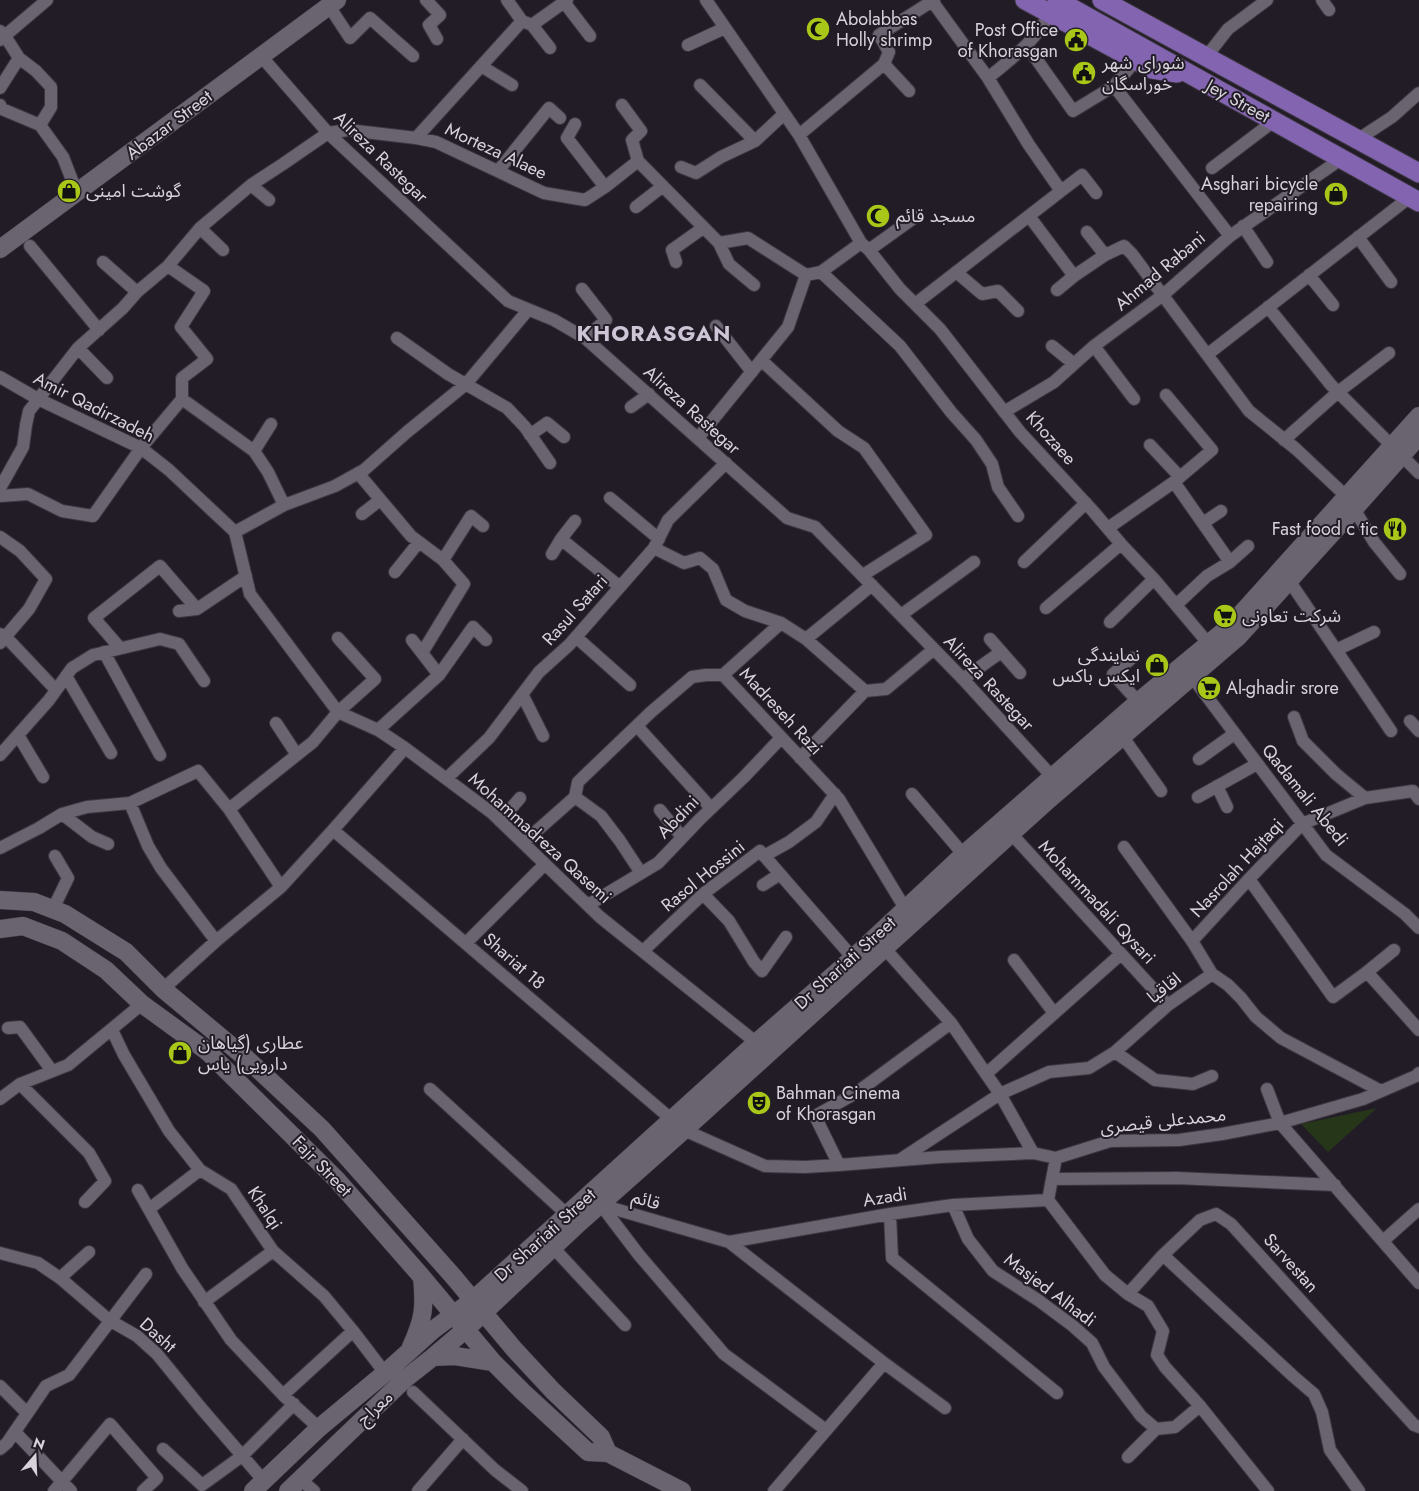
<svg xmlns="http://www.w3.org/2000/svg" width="1419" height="1491" font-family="Jost,'Noto Sans Arabic',sans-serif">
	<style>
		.green { fill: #263619 }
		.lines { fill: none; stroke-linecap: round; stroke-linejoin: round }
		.minor-casing { stroke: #3c3740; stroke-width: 14 }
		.secondary-casing { stroke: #3c3740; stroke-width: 19 }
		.primary-casing { stroke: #3c3740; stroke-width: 21 }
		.minor { stroke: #6a6370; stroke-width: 12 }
		.secondary { stroke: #6a6370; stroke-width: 18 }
		.primary { stroke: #8364b1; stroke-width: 19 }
		.labels { text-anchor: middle; stroke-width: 4; stroke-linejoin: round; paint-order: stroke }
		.poi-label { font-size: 18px; fill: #d7d3da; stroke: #221c27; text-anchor: start }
		.street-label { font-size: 18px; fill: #d7d3da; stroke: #221c27 }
		.district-label { font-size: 22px; font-weight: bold; letter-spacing: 1px; fill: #cdc5d5; stroke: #221c27 }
	</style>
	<rect width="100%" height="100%" fill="#221c27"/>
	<path class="green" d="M1377 1108 1328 1152 1301 1124Z"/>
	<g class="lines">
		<g class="minor-casing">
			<path id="minor" d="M426 0 440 15 429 25 437 39
				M706 0 799 135 861 243 869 250 900 289 940 329 1020 432 1093 511 1121 544 1154 579 1213 649
				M1322 0 1329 10
				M932 1 988 78 1029 145 1061 191
				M564 2 590 36
				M329 6 350 38 370 18 413 56
				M522 21 532 25 567 0
				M532 25 550 48
				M0 31 5 36 19 58 36 71 51 87V107L40 125 63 157 77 193
				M0 40 47 0
				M688 45 725 28
				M1027 46 1073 111 1114 86 1136 60
				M261 56 328 133 508 301 554 320 585 338 787 518 815 527 963 679 1057 782
				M1206 57 1228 29 1267 0
				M481 66 512 85
				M988 78C1013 57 1034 43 1050 13
				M700 85 755 141
				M1114 86 1230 236
				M0 88 19 58
				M909 91 884 64 889 52 879 35 934 0
				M0 105 2 109 40 125
				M622 105 641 131 632 140 638 161
				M575 124 567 138 605 187
				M799 135 884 64
				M416 138 522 21 507 0
				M1357 140 1392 117 1419 93
				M638 161 719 243 748 238 806 275
				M681 167 696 173 721 157 755 141 784 114
				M1212 168 1274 121
				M498 171 549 108 560 118
				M251 185 269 200
				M636 207 663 186
				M1029 216 1074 276 1105 255 1124 246 1132 254 1249 411 1296 449 1347 497 1374 542 1400 574
				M1243 226 1267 262
				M200 228 223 250
				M1087 232 1105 255
				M1358 237 1391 282
				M719 243 729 264 754 285
				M30 246 99 330
				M869 250 915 217
				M103 262 137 292
				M676 262 672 250 703 228
				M168 266 204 291 181 327 207 359 182 378V399
				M821 272 900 346 951 412 976 440 992 464 998 487 1018 516
				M956 272 982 294 998 291 1018 311
				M1309 275 1333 305
				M582 289 606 320 585 338
				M1057 290 1074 276
				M915 304 1061 191 1082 175 1096 193
				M1268 307 1331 385 1419 473
				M716 326 752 372
				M397 338 448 374 507 408 525 427 550 463
				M1052 346 1074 364
				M1094 346 1134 399
				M78 348 107 378
				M1208 354 1410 197
				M761 360 838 431 864 448 926 535 863 575
				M0 377 38 399 141 448 169 470 235 532
				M631 407 649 394
				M1004 412 1054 382 1094 346 1163 295 1230 236 1341 159
				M530 435 547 423 564 437
				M698 438 788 327 806 275 821 272 861 243
				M1284 440 1338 392 1389 353
				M1150 445 1180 477
				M254 451 271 424
				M358 473 411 536 443 560 464 584 422 653
				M1174 482 1230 562
				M0 488 23 447 26 425 29 411 78 348 123 308 137 292 168 266 200 228 251 185 283 164 328 133 348 130 416 138 436 142 544 193 585 200 605 187 638 161
				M0 496 28 494 62 511 93 516 141 448 182 399 254 451 268 472 284 505
				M610 498 659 539
				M362 514 380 500
				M1203 523 1221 511
				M1108 528 1174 482 1212 450 1166 395
				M235 532 250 594 338 712 378 730 405 748 492 813 600 917 763 1048
				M235 532 284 505 335 486 364 470 407 432 466 384 528 310
				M0 537 20 551 46 579 29 609 0 643
				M561 539 620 587
				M654 548 684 563 700 558 713 569 726 600 745 611 781 623 806 639 865 691
				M552 554 561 539 575 521
				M443 560 471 516 483 526
				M1024 562 1086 503
				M395 572 419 542
				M1286 576 1391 731
				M1176 605 1207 576 1230 562 1248 546
				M1046 608 1121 544
				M179 611 197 609
				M901 615 974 562
				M1110 622 1154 579
				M0 634 5 636 56 690
				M576 637 630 685
				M806 639 872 585
				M990 639 1020 673
				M412 640 439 675
				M120 648 94 618 160 566 197 609 246 576
				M1336 650 1374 632
				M104 652 160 755
				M1132 658 1113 674 1143 707
				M1187 670 1326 855 1405 914 1419 928
				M723 675 781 623
				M66 676 111 753
				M963 679 1001 652
				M522 694 543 736
				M1294 717 1303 741 1336 774 1365 798
				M1410 721 1419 731
				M276 723 297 755
				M637 726 711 808
				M378 730 439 675 473 627 486 640
				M1118 730 1161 791
				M18 735 43 777
				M0 755 49 700 72 668 93 655 160 639 179 644 204 681
				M800 758 865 691 886 689 934 649
				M1199 759 1234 734
				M447 778 489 738 539 672 569 645 654 548 668 520 726 463
				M1217 786 1227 807
				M912 794 969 861
				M575 797 601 816 620 841 641 873
				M1198 797 1257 764
				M130 803 148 846 161 868 216 941
				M229 809 313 742 338 712 375 679 338 638
				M660 810 682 837
				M62 814 92 837 108 844
				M500 821 520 798
				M1006 828 1168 1005
				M333 830 684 1130 765 1166 805 1167 839 1165
				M523 843 575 797 578 782 651 712 692 677 706 675H723L839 799 909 915
				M0 848 39 828 62 814 87 807 130 803 198 771 229 809 281 887
				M764 856 789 842 816 822 835 794
				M1249 879 1333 997 1367 972 1394 950
				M763 885 780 874
				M703 894 729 921 754 962 762 971 786 937
				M588 905 658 863 699 820 744 777 781 738
				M53 909 68 878 55 856
				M1192 941 1249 879 1302 824 1365 798 1413 791 1419 799
				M879 942 951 1023 1000 1094 1033 1153
				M466 943 545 864
				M643 951 703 894 760 851 853 958 859 964
				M1014 960 1054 1013
				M1367 972 1419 1030
				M1212 974 1228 985 1241 998 1256 1017 1281 1038 1381 1091
				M163 989 216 941 281 887 333 830 405 748
				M951 1023 856 1093 815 1116 839 1165 940 1157 1033 1153 1056 1158 1110 1141 1179 1140 1222 1134 1280 1123 1363 1099 1416 1076 1419 1073
				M8 1028 20 1027 52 1071
				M112 1030 124 1055 169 1131 200 1170 231 1189 273 1251 324 1296 353 1331 385 1373
				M1115 1052 1155 1080 1193 1084 1212 1076
				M986 1074 1121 954
				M20 1084 89 1153 105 1181 85 1202
				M430 1089 572 1219
				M1267 1089 1280 1123 1419 1283
				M0 1099 20 1084 68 1065 142 1004
				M1056 1158 1048 1200 1105 1275 1128 1294 1148 1306 1163 1331 1157 1355 1165 1367 1200 1406 1268 1491
				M901 1159 1000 1094 1049 1072 1089 1068 1115 1052 1168 1005 1212 974 1192 941 1124 847
				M1052 1179 1177 1178 1335 1185
				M138 1190 182 1268 231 1340 283 1395 319 1428
				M953 1205 968 1239 993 1271 1038 1300 1073 1326 1092 1343 1104 1367 1141 1416 1156 1429 1175 1427 1200 1406
				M149 1209 200 1170
				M890 1214 892 1258 1057 1393
				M1383 1241 1419 1209
				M548 1242 625 1325
				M729 1242 890 1214 953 1205 1048 1200
				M0 1253 38 1263 60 1278 109 1320 137 1336 157 1354 201 1408 264 1481
				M1163 1255 1293 1376 1314 1394 1322 1412 1330 1450 1359 1491
				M60 1278 89 1252
				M1128 1294 1163 1255 1200 1220 1216 1214 1231 1224 1414 1425 1419 1427
				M204 1302 273 1251
				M0 1386 27 1413
				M413 1392 495 1470 522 1491
				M283 1395 353 1331
				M826 1430 724 1354 639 1255 601 1205 729 1242 884 1363 945 1408
				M15 1432 71 1491
				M0 1449 7 1443 46 1386 69 1375 146 1274
				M163 1449 202 1485 242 1456 294 1404
				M1128 1457 1156 1429
				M300 1479 314 1491
				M54 1491 110 1424 157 1478 143 1491
				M418 1491 463 1439
				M774 1491 884 1363"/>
		</g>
		<g class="secondary-casing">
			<path id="secondary" d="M0 249 337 0
				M0 900 34 902 65 914 126 952 163 989 247 1059 322 1129 452 1275 514 1349 553 1391 601 1437 608 1453
				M0 929 23 926 62 941 106 970 142 1004 208 1052 337 1180 422 1277 493 1362 523 1392 588 1452 608 1453 682 1491
				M411 1347C424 1318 425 1308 422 1277
				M433 1357 455 1356 493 1362
				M253 1491 319 1428 385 1373 433 1330 473 1300 757 1042 853 958 963 855 1138 702 1230 626 1419 416
				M288 1491 405 1379 433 1357 465 1330 578 1224 684 1130 1046 802 1238 637 1354 509 1419 436"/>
		</g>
		<g class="primary-casing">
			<path id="primary" d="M1025 0 1152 69 1177 73
				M1057 0 1419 202
				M1102 0 1419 173"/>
		</g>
		<use href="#minor" class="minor"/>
		<use href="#secondary" class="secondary"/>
		<use href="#primary" class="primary"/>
	</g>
	<defs>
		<g id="mosque-disc" transform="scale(1.25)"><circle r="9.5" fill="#a9c719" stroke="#221c27"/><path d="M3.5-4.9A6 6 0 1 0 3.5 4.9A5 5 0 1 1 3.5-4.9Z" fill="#111"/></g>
		<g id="civic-disc" transform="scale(1.25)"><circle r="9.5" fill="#a9c719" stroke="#221c27"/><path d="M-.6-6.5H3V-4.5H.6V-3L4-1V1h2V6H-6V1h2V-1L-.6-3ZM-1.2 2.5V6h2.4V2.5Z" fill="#111"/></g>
		<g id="shop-disc" transform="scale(1.25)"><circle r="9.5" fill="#a9c719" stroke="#221c27"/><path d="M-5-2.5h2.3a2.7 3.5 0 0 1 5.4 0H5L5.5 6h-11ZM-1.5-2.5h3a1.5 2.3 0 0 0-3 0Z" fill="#111"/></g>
		<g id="restaurant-disc" transform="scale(1.25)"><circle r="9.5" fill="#a9c719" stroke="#221c27"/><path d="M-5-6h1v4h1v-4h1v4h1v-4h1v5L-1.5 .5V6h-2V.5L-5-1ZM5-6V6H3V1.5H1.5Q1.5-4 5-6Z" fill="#111"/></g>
		<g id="supermarket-disc" transform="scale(1.25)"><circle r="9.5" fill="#a9c719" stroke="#221c27"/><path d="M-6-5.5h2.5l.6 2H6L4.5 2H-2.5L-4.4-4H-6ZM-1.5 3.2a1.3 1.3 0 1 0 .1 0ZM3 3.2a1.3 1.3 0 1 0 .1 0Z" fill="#111"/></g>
		<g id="theatre-disc" transform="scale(1.25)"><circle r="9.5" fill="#a9c719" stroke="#221c27"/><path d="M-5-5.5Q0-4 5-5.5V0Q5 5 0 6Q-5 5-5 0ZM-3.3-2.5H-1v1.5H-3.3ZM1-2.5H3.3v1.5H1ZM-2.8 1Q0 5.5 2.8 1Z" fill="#111"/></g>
	</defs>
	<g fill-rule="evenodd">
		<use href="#mosque-disc" x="818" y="29"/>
		<use href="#civic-disc" x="1076" y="40"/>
		<use href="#civic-disc" x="1084" y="73"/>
		<use href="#shop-disc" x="69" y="191"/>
		<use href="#shop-disc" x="1336" y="194"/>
		<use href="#mosque-disc" x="878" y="216"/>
		<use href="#restaurant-disc" x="1395" y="529"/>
		<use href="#supermarket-disc" x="1225" y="616"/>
		<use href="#shop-disc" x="1157" y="665"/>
		<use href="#supermarket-disc" x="1209" y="688"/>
		<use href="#shop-disc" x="180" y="1053"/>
		<use href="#theatre-disc" x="759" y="1103"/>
	</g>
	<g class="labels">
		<g class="poi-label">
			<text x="836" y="25">Abolabbas<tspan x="836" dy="21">Holly shrimp</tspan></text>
			<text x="1058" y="36" text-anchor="end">Post Office<tspan x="1058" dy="21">of Khorasgan</tspan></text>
			<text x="1102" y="69">شورای شهر<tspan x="1102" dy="21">خوراسگان</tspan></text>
			<text x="1318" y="190" text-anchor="end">Asghari bicycle<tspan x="1318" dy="21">repairing</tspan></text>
			<text x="86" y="197">گوشت امینی</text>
			<text x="896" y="222">مسجد قائم</text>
			<text x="1378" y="535" text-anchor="end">Fast food c tic</text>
			<text x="1242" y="622">شرکت تعاونی</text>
			<text x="1140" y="661" text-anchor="end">نمایندگی<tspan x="1140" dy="21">ایکس باکس</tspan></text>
			<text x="1226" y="694">Al-ghadir srore</text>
			<text x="198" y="1049">عطاری (گیاهان<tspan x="198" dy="21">دارویی) یاس</tspan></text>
			<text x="776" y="1099">Bahman Cinema<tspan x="776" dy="21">of Khorasgan</tspan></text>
		</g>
		<g class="street-label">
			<text transform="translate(1238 101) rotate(29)" y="6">Jey Street</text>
			<text transform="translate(169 125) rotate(-37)" y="6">Abazar Street</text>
			<text transform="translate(496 151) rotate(25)" y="6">Morteza Alaee</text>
			<text transform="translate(381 157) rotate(44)" y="6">Alireza Rastegar</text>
			<text transform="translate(1160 271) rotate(-40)" y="6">Ahmad Rabani</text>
			<text transform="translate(94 407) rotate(27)" y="6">Amir Qadirzadeh</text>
			<text transform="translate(692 410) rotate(42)" y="6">Alireza Rastegar</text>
			<text transform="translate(1051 438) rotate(48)" y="6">Khozaee</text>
			<text transform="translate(575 610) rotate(-48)" y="6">Rasul Satari</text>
			<text transform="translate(989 683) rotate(47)" y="6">Alireza Rastegar</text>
			<text transform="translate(781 711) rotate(47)" y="6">Madreseh Razi</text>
			<text transform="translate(1305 795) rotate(51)" y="6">Qadamali Abedi</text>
			<text transform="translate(678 817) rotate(-46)" y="6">Abdini</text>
			<text transform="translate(540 838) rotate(42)" y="6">Mohammadreza Qasemi</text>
			<text transform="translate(1237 868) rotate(-47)" y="6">Nasrolah Hajtaqi</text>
			<text transform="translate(703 876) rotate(-39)" y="6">Rasol Hossini</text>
			<text transform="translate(1097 902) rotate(47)" y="6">Mohammadali Qysari</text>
			<text transform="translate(514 961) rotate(41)" y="6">Shariat 18</text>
			<text transform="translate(845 963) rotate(-42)" y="6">Dr Shariati Street</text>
			<text transform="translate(1164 988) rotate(-38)" y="6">اقاقیا</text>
			<text transform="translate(1163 1121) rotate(-6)" y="6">محمدعلی قیصری</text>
			<text transform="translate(322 1166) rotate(46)" y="6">Fajr Street</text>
			<text transform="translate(885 1197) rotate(-9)" y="6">Azadi</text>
			<text transform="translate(646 1200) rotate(16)" y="6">قائم</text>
			<text transform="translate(265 1208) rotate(57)" y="6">Khalqi</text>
			<text transform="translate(545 1235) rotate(-42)" y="6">Dr Shariati Street</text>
			<text transform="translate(1291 1263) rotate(48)" y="6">Sarvestan</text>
			<text transform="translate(1050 1290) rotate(37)" y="6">Masjed Alhadi</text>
			<text transform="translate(158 1335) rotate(42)" y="6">Dasht</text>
			<text transform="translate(375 1408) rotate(-43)" y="6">معراج</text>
		</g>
		<g class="district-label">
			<text x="654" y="341">KHORASGAN</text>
		</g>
	</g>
	<g transform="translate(35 1456) rotate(19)" stroke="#221c27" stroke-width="4" paint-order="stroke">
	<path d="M0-4L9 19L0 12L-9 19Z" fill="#d7d3da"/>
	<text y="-8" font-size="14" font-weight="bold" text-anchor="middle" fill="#d7d3da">N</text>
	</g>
</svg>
